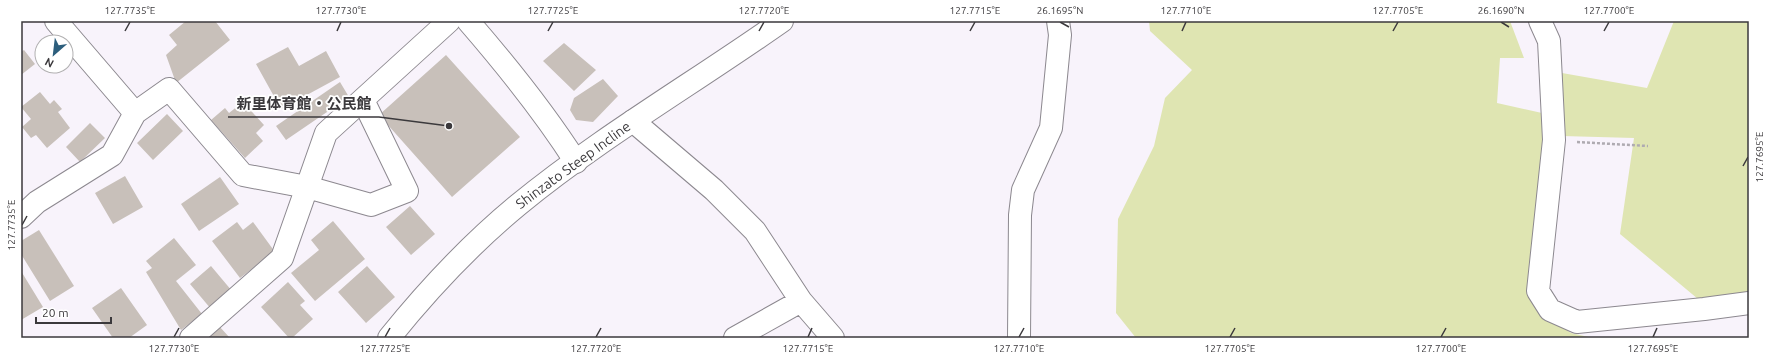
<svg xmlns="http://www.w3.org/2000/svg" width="1770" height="359" font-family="Ubuntu,'Noto Sans JP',sans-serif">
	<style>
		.green { fill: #dfe5b2 }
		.building { fill: #c8c0ba }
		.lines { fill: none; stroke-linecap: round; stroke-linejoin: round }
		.minor-casing { stroke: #8c888f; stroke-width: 24 }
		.tertiary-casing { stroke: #8c888f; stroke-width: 24 }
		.secondary-casing { stroke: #8c888f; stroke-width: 24 }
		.path { stroke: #afabb1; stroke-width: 2.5; stroke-dasharray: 3 2; stroke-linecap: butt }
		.minor { stroke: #fff; stroke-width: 22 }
		.tertiary { stroke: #fff; stroke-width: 22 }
		.secondary { stroke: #fff; stroke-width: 22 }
		.ticks { fill: none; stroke: #3b393c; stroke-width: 1.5 }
		.labels { text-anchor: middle; stroke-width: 3.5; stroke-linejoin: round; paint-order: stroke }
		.street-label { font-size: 14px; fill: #3b393c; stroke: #fff }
		.leader { fill: none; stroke: #3b393c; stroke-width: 1.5 }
		.callout-dot { fill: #3b393c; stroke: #fff; stroke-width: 1.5 }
		.callout-label { font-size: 15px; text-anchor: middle; font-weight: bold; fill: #3b393c; stroke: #fff; stroke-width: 3.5; stroke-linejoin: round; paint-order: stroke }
		.neatline { fill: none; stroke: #3b393c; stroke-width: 1.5 }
		.ticks-label { font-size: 10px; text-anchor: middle; fill: #3b393c }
	</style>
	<rect width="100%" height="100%" fill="#f8f3fb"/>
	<path class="green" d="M1149 21H1510L1524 58H1500L1497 103 1542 113 1545 316 1571 333 1593 338H1136L1116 313 1118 219 1154 146 1165 98 1192 70 1150 31Z
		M1674 21H1749V293L1698 299 1620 234 1634 138 1562 136V73L1647 88Z"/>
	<path class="building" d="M186 21H215L230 40 176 83 166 55 177 45 169 35Z
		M564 43 596 70 574 91 543 61Z
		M288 47 299 66 326 51 340 77 281 109 256 64Z
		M24 50 35 64 21 75V52Z
		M446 55 520 137 452 197 379 115Z
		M603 79 618 96 593 122 576 120 570 110 574 98Z
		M340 82 349 97 286 140 276 126Z
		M40 92 50 104 54 100 62 109 58 112 70 128 47 148 36 135 31 138 22 127 31 119 21 107Z
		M243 102 264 125 256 133 263 141 245 158 211 120 225 108 229 113Z
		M167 114 183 131 153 160 137 143Z
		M90 123 105 138 80 162 66 147Z
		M125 176 143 207 113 224 95 193Z
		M220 177 239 204 199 231 181 204Z
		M410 206 435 234 411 255 386 227Z
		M333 221 365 259 315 301 291 273 319 250 311 240Z
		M237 222 243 230 253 222 275 252 240 278 212 241Z
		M39 230 74 286 50 301 21 254V241Z
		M174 238 196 265 176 281 202 314 181 330 146 272 152 268 146 261Z
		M211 266 232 291 211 309 190 284Z
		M367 266 395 297 366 323 338 292Z
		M21 271 43 307 21 320Z
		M288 282 305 301 300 305 313 319 292 338H289L261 307Z
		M121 288 147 325 129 338H113L92 308Z
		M219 326 230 338H206Z"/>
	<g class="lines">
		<g class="minor-casing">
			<path id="minor" d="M56 21 135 113
				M1540 21 1549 41 1554 140 1538 291 1550 310 1577 322 1704 309 1749 303
				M633 121 714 190 755 231 801 301 735 338
				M21 217 37 202 112 155 135 113 169 89 243 175 307 187 371 205 407 191 363 100
				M801 301 833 338
				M191 338 282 258 326 133 449 21
				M1019 338 1020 215 1023 190 1051 128 1060 35 1058 21"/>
		</g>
		<g class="tertiary-casing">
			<path id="tertiary" d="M468 21C507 66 544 112 576 162"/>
		</g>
		<g class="secondary-casing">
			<path id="secondary" d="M389 338C426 292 472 243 518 205 601 137 694 83 782 21"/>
		</g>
		<path class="path" d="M1577 142 1648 146"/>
		<use href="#minor" class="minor"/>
		<use href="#tertiary" class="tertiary"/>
		<use href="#secondary" class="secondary"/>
	</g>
	<path class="ticks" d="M1060 22 1069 27M1501 22 1509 27M125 31 130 22M337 31 341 22M548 31 553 22M759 31 764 22M970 31 975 22M1182 31 1186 22M1393 31 1398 22M1604 31 1609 22M1743 166 1748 157M22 225 27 216M174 337 179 328M385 337 390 328M596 337 601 328M808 337 812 328M1019 337 1024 328M1230 337 1235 328M1441 337 1446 328M1653 337 1657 328"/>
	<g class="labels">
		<g class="street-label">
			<text transform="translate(573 165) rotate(-36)" y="5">Shinzato Steep Incline</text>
		</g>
	</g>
	<path class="leader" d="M449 126L379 117H228"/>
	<circle class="callout-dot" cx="449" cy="126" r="4"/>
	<g class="callout-label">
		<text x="304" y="109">新里体育館・公民館</text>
	</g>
	<rect width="1770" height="359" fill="none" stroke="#ffffff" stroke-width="44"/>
	<g transform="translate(54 54) rotate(208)"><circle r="19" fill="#ffffff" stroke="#b1b0b1"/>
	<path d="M0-3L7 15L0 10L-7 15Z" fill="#2c5e7c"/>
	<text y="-6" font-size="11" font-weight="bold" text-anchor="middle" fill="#3b393c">N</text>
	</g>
	<path d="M36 317v6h75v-6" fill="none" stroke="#3b393c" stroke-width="2"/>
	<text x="42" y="317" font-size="12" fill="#3b393c" stroke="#ffffff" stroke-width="3" paint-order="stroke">20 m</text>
	<rect x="22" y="22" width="1726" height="315" class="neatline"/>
	<g class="ticks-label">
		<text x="130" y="14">127.7735°E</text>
		<text x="341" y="14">127.7730°E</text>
		<text x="553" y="14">127.7725°E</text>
		<text x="764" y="14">127.7720°E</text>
		<text x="975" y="14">127.7715°E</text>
		<text x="1060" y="14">26.1695°N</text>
		<text x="1186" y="14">127.7710°E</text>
		<text x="1398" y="14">127.7705°E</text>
		<text x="1501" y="14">26.1690°N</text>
		<text x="1609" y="14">127.7700°E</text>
		<text transform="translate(1759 157) rotate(-90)" y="4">127.7695°E</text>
		<text transform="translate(11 225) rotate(-90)" y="4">127.7735°E</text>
		<text x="174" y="352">127.7730°E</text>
		<text x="385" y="352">127.7725°E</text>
		<text x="596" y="352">127.7720°E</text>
		<text x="808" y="352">127.7715°E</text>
		<text x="1019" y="352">127.7710°E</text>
		<text x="1230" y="352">127.7705°E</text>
		<text x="1441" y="352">127.7700°E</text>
		<text x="1653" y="352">127.7695°E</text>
	</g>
</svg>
